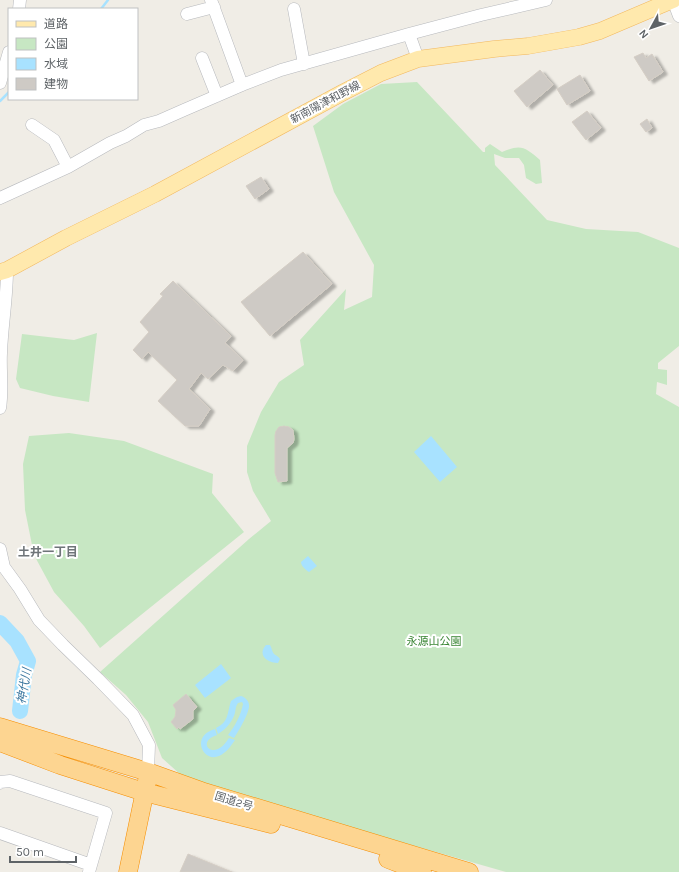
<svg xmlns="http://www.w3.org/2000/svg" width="679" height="872" font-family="Karla,'Noto Sans JP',sans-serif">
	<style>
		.green { fill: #c7e7c3 }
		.water { fill: #a8e2ff }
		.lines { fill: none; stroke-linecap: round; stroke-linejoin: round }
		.stream { stroke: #a8e2ff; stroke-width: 2.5 }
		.river { stroke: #a8e2ff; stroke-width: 16 }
		.building { fill: #cecac5; stroke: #d5cec5; filter: url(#shadow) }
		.minor-casing { stroke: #b7b9bd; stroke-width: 13 }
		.major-casing { stroke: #f2b85e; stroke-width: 17 }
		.highway-casing { stroke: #f68e00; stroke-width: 19 }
		.minor { stroke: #fff; stroke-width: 12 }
		.major { stroke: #ffe9ad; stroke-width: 16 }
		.highway { stroke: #fdd591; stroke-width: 18 }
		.labels { text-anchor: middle; stroke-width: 4; stroke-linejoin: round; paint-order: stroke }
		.street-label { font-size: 11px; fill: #5e6367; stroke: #fff }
		.park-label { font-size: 11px; fill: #3b8635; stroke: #fff }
		.neighbourhood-label { font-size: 12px; font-weight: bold; fill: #6f7579; stroke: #fff }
		.water-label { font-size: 12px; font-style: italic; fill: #3d78a0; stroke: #fff }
	</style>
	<defs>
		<filter id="shadow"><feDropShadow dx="4.5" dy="2.5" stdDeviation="1" flood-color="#0004"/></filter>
	</defs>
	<rect width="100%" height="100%" fill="#f0ede6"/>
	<path class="green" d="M417 82 483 152H485V148L490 144 502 152C521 144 525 147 540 160L542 183 536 184 526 178 524 165 519 158H505L494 154 495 165 547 220 586 229 638 232 679 248V346L658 363V369L667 370V385L657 382 656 394 679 407V872H506L247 798 181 775 162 758 148 722 126 695 100 672 249 539 271 521 253 491 247 472V446L261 412 279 382 304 365 300 340 346 289 344 310 372 297 374 265 334 192 313 126 343 104 381 84Z
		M97 333 89 402 53 396 20 388 16 379 22 334 74 340Z
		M69 433 124 441 213 474 212 493 244 532 100 648 84 626 54 592 34 555 25 510 23 464 29 436Z"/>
	<path class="water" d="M431 436 457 467 440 482 414 452Z
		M308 556 317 566 309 572C306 570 301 566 301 562Z
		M266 645H270C272 648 272 652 274 654 277 656 278 656 280 659L278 663C267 663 257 655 266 645Z
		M221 664 231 678 205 698 195 685Z
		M241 696C245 697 249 701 249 705 250 712 238 732 234 738L228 735C235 726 241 715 243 704L242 702 238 703C235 707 236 711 234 716 231 723 225 730 218 734L216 728C229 722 227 713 231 701L237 697Z
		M215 729 217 735C200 740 207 754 218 749 223 747 226 742 229 738L235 740C231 746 226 753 219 756 203 763 190 736 215 729Z"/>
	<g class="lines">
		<path class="stream" d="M101 9 108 0
			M0 101 9 92"/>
		<path class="river" d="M0 623 17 641 28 661 24 675 20 711"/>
	</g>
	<path class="building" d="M643 53 646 58 652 54 663 72 649 81 634 57Z
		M540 70 553 85 527 107 514 91Z
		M580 75 590 91 567 105 557 89Z
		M587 111 601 128 586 140 572 122Z
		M647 119 652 128 646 132 640 124Z
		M261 177 269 189 255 199 246 186Z
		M303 252 332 284 270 336 241 302Z
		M173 281 231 336 225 343 243 360 233 371 223 365 208 379 201 373 189 389 210 409 199 426H185L158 401 177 380 148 352 142 359 133 350 149 332 140 322 163 296 160 294Z
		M284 426 289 427 293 430 294 439 293 443 287 448V481L278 482 275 473V435L276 431 279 427Z
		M186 694 197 707 193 711V719L180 729 179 727 177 729 171 722 175 717 176 710 173 705Z
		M188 854 232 872H180Z"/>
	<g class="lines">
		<g class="minor-casing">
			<path id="minor" d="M211 0 242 85
				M673 0 679 16
				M19 9 20 0
				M294 9 304 64
				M187 14 214 7
				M409 34 418 59
				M202 58 217 96
				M0 83 9 52
				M32 125 54 140 68 167
				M0 198 68 167 110 143 126 136 144 125 159 121 184 110 242 85 281 70 409 34 481 15 546 0
				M0 408C3 390 0 371 1 353 2 325 7 298 7 270
				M0 549 4 567 20 589 39 620 63 645 98 679 133 715 149 745 148 772
				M0 783V782L10 781 106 813 89 872
				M0 833 91 865"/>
		</g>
		<g class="major-casing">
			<path id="major" d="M0 272 7 270 66 238 155 194 342 93 381 73 418 59 494 49 528 46 579 37 600 31 673 0"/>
		</g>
		<g class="highway-casing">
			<path id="highway" d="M0 727 148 772 201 791 469 872
				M0 742 60 765 144 792 271 824
				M388 859 422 872
				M128 872 147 781"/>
		</g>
		<use href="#minor" class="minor"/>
		<use href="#major" class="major"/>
		<use href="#highway" class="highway"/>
	</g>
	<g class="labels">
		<g class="street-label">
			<text transform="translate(325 102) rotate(-28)" y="4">新南陽津和野線</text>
			<text transform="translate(234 801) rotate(17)" y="4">国道2号</text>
		</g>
		<g class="park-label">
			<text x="434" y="645">永源山公園</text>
		</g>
		<g class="neighbourhood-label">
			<text x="48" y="556">土井一丁目</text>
		</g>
		<g class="water-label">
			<text transform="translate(24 686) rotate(-80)" y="4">神代川</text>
		</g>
	</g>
	<rect x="8" y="8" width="130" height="92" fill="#ffffff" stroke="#bfc1c2"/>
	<rect x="16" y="21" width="20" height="6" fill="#ffe9ad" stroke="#bfc1c2"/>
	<text x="44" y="28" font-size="12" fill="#5e6367">道路</text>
	<rect x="16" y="38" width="20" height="12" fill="#c7e7c3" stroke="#bfc1c2"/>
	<text x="44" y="48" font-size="12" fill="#5e6367">公園</text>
	<rect x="16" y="58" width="20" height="12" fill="#a8e2ff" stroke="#bfc1c2"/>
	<text x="44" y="68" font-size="12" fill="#5e6367">水域</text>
	<rect x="16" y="78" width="20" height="12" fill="#cecac5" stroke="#bfc1c2"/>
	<text x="44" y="88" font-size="12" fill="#5e6367">建物</text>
	<g transform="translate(651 28) rotate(230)" stroke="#ffffff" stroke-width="3" paint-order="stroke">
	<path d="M0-3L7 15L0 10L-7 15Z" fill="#5e6367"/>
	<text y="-6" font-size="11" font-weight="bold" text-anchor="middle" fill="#5e6367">N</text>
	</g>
	<path d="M10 856v6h66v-6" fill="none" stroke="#5e6367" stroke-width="2"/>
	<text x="16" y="856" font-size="12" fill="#5e6367" stroke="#ffffff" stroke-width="3" paint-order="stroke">50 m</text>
</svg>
